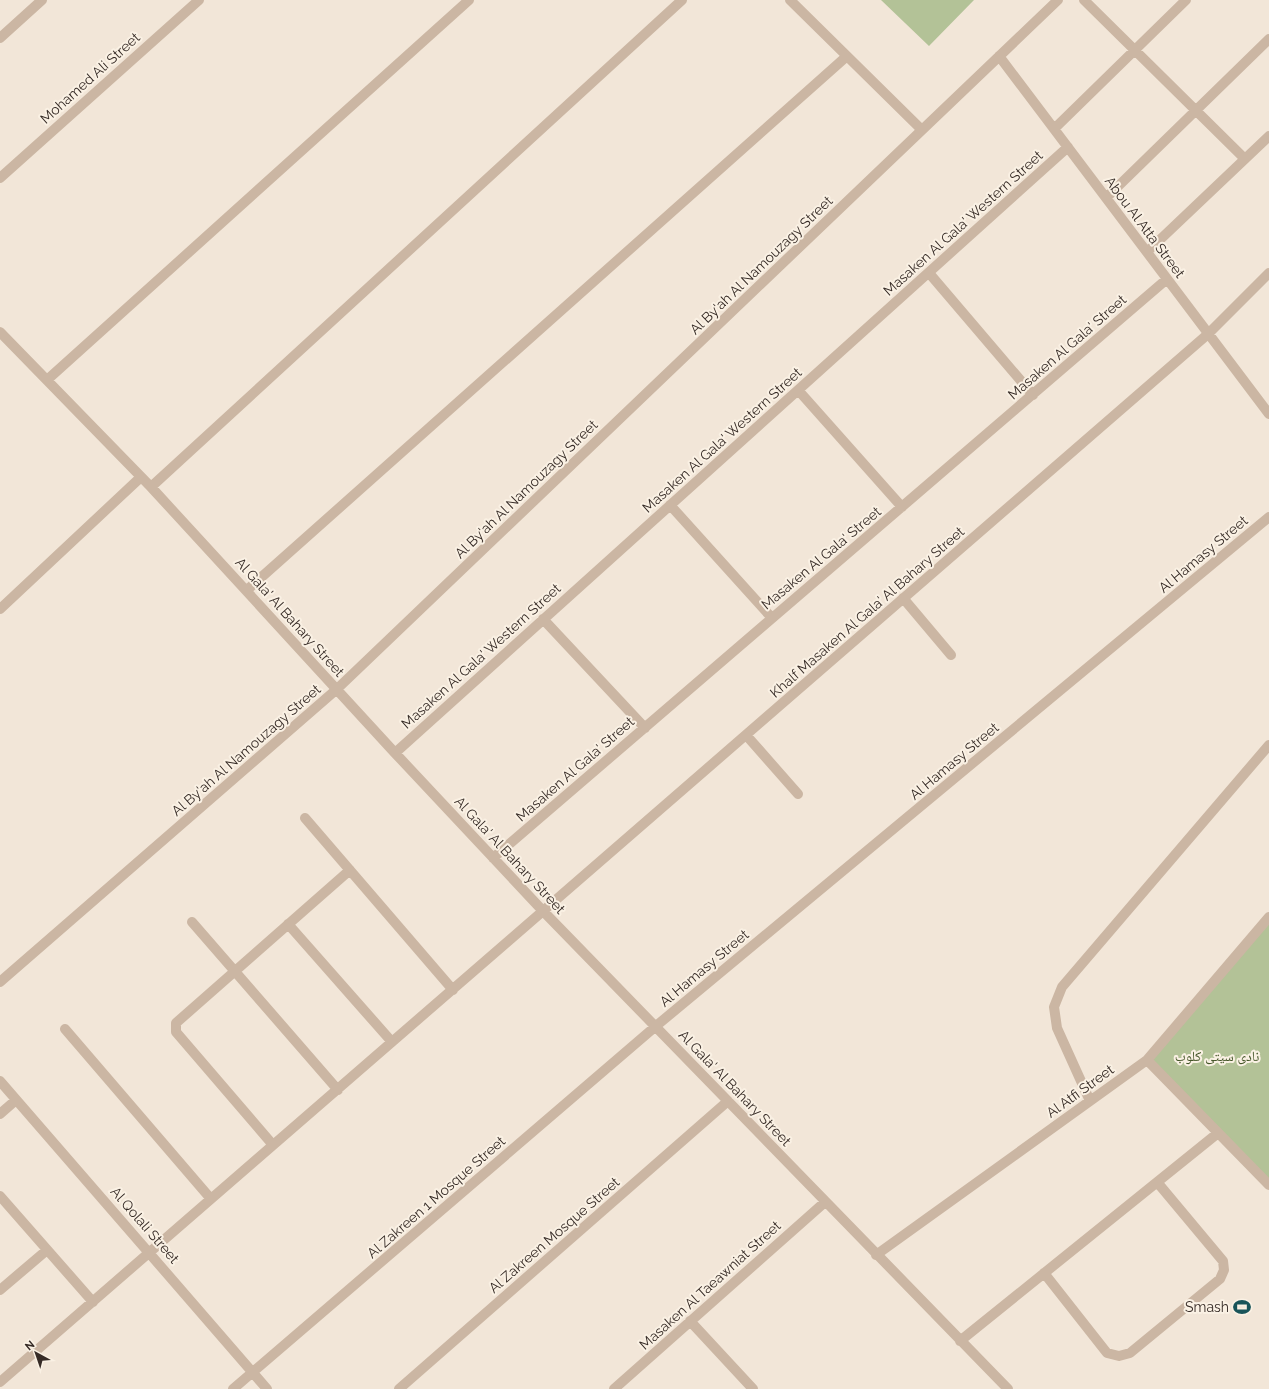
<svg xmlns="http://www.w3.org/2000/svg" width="1269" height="1389" font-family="Raleway,'Noto Naskh Arabic',sans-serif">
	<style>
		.green { fill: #b3c297 }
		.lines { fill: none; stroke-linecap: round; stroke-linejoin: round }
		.minor { stroke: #cbb6a3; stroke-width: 10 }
		.labels { text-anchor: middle; stroke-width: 4; stroke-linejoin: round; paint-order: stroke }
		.street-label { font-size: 14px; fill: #362b26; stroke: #faf1e4 }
		.park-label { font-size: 14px; fill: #445528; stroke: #faf1e4 }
		.poi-label { font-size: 14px; fill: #362b26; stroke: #faf1e4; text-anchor: end }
	</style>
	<rect width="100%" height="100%" fill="#f2e6d8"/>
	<path class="green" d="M881 0H974L929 46Z
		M1269 916V1186L1147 1060Z"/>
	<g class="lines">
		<path class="minor" d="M790 0 922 130
			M1084 0 1245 159
			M0 38 42 0
			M999 56 1269 414
			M1054 129 1186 0
			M0 178 199 0
			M1106 198 1269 39
			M1147 252 1269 136
			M929 273 1033 395
			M0 332 151 487 395 753 543 911 1008 1389
			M47 380 469 0
			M798 390 902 507
			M151 487 682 0
			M670 505 772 618
			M247 590 847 56
			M903 598 951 655
			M0 609 141 477
			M543 619 645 728
			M746 735 798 794
			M395 753 1068 147
			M305 818 453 990
			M493 858 1167 279
			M192 922 338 1090
			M288 924 392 1042
			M0 982 337 689 1058 0
			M65 1029 211 1199
			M1147 1060 1269 1185
			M0 1081 267 1389
			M1090 1101 1057 1028 1054 1007 1062 987 1269 745
			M0 1114 16 1100
			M273 1145 176 1032V1023L350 870
			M0 1196 93 1302
			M876 1255 1147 1060 1269 917
			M1044 1273 1107 1353 1119 1356 1130 1353 1220 1279 1224 1270 1223 1261 1157 1182
			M0 1290 47 1250
			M690 1321 753 1389
			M960 1341 1218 1133
			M0 1382 1208 334 1269 273
			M233 1389 656 1026 1269 517
			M399 1389 728 1101
			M614 1389 825 1202"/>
	</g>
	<defs>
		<g id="stadium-bare" transform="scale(1.38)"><path d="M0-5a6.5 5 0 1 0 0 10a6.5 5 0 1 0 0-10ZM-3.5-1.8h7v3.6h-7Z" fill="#195459" stroke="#faf1e4" stroke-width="2.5" paint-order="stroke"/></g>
	</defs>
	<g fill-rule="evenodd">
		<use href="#stadium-bare" x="1242" y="1307"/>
	</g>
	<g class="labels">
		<g class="street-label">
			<text transform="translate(90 78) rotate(-42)" y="5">Mohamed Ali Street</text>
			<text transform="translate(963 223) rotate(-42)" y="5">Masaken Al Gala' Western Street</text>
			<text transform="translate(1145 227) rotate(53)" y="5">Abou Al Atta Street</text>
			<text transform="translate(761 265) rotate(-44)" y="5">Al By'ah Al Namouzagy Street</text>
			<text transform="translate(1067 347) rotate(-41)" y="5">Masaken Al Gala' Street</text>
			<text transform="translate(722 440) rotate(-42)" y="5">Masaken Al Gala' Western Street</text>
			<text transform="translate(526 489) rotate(-44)" y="5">Al By'ah Al Namouzagy Street</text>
			<text transform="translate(1203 554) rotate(-40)" y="5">Al Hamasy Street</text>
			<text transform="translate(821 558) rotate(-40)" y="5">Masaken Al Gala' Street</text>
			<text transform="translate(867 612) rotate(-41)" y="5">Khalf Masaken Al Gala' Al Bahary Street</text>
			<text transform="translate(290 617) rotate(48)" y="5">Al Gala' Al Bahary Street</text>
			<text transform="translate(481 656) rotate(-42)" y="5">Masaken Al Gala' Western Street</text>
			<text transform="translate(246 750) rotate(-41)" y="5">Al By'ah Al Namouzagy Street</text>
			<text transform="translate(954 761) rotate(-40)" y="5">Al Hamasy Street</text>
			<text transform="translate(575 769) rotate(-41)" y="5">Masaken Al Gala' Street</text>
			<text transform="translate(510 855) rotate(47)" y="5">Al Gala' Al Bahary Street</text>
			<text transform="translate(704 968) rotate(-40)" y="5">Al Hamasy Street</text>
			<text transform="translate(735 1088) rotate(46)" y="5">Al Gala' Al Bahary Street</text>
			<text transform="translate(1080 1091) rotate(-36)" y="5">Al Atfi Street</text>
			<text transform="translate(436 1197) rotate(-41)" y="5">Al Zakreen 1 Mosque Street</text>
			<text transform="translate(145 1225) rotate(49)" y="5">Al Qolali Street</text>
			<text transform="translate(554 1235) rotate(-41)" y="5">Al Zakreen Mosque Street</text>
			<text transform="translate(710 1285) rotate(-42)" y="5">Masaken Al Taeawniat Street</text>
		</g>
		<g class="park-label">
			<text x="1217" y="1061">نادى سيتى كلوب</text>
		</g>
		<g class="poi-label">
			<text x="1229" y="1312">Smash</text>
		</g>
	</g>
	<g transform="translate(36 1353) rotate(320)" stroke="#faf1e4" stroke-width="3" paint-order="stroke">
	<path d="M0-3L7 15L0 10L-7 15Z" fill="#362b26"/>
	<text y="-6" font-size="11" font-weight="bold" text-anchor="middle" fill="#362b26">N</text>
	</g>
</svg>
